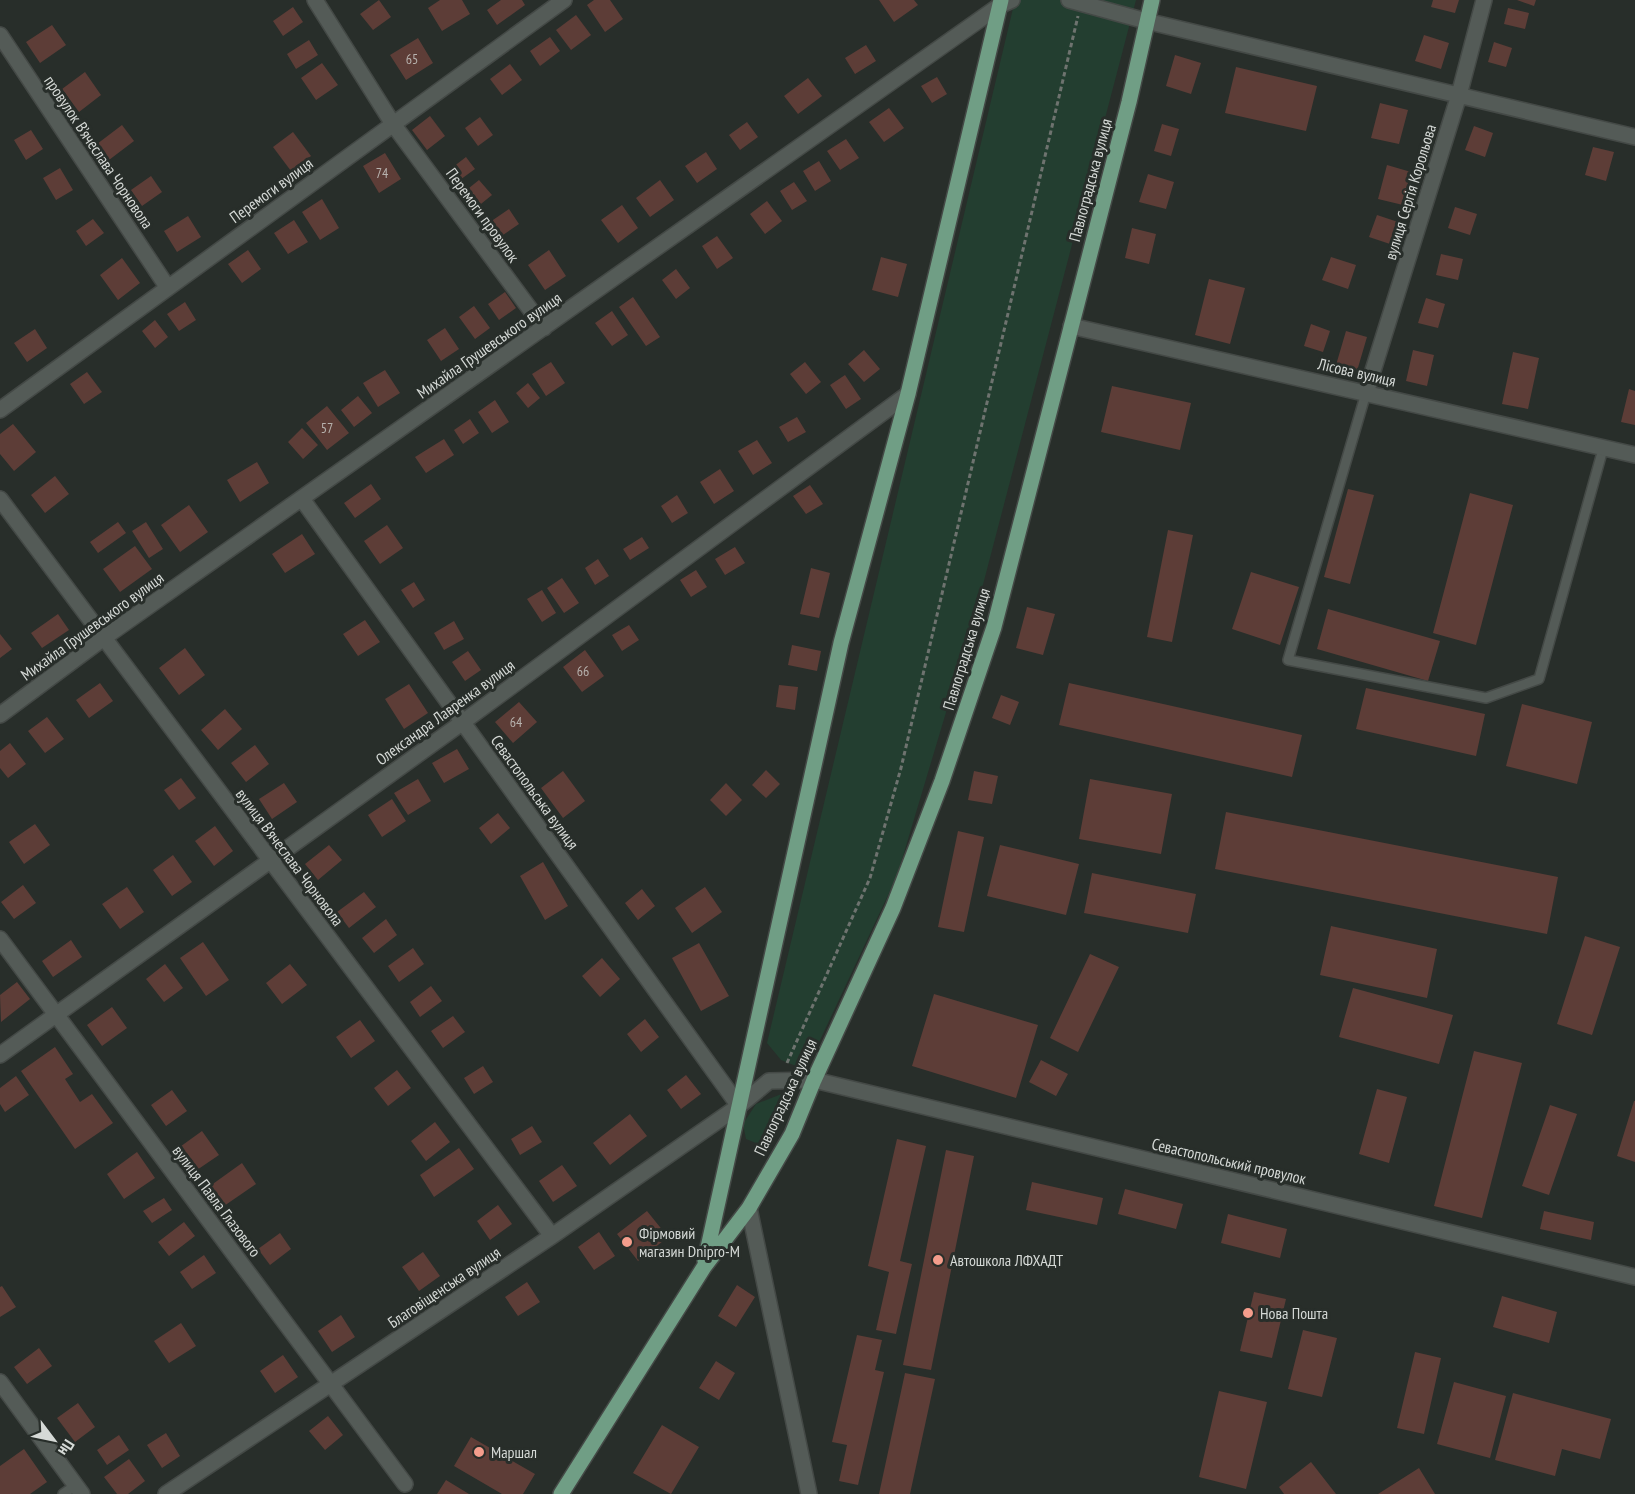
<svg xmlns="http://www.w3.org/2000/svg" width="1635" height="1494" font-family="'PT Sans Narrow',sans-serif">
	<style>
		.green { fill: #233e30 }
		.building { fill: #5d3d37 }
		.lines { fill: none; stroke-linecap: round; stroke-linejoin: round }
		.lane-casing { stroke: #444946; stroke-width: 12 }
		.street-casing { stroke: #444946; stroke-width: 18 }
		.primary-casing { stroke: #444946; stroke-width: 18 }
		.path { stroke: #6e736f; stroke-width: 3; stroke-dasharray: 4.5 3; stroke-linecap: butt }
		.lane { stroke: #545b57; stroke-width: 9 }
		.street { stroke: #545b57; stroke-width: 15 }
		.primary { stroke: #709e85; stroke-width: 15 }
		.poi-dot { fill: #f49d8c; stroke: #282e2a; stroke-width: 2 }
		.labels { text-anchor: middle; stroke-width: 6; stroke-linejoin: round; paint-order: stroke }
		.number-label { font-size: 14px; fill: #b7b2ae }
		.street-label { font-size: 16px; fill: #d5d9d6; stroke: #282e2a }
		.poi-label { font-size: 16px; fill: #d5d9d6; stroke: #282e2a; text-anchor: start }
	</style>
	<rect width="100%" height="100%" fill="#282e2a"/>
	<path class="green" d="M1015 0H1136L974 619 897 876 806 1070 781 1060 767 1043Z
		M784 1093 793 1098 776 1136 766 1147 746 1139 743 1124 756 1104Z"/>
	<path class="building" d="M379 0 391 17 373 30 360 14Z
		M440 0H462L470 14 442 31 428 8Z
		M501 0H522L525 5 497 25 487 10Z
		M594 0H610L623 19 605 32 587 5Z
		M879 0H914L918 5 894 22Z
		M1433 0H1459L1455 13 1431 7Z
		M1517 0H1536L1534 6Z
		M293 7 303 22 283 36 273 21Z
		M1508 8 1529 13 1525 29 1504 24Z
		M576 15 591 35 571 50 556 30Z
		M52 25 66 45 40 63 26 42Z
		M1424 35 1449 43 1441 69 1415 61Z
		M550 37 560 51 540 66 530 51Z
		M418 38 433 63 406 80 390 55Z
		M309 40 318 55 296 69 287 54Z
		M1494 42 1512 48 1506 67 1488 62Z
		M866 45 876 61 855 74 845 58Z
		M1175 55 1201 63 1191 94 1166 86Z
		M322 63 338 85 316 100 301 78Z
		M510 64 522 80 502 95 490 79Z
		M1236 67 1317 86 1306 131 1225 113Z
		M85 72 101 95 79 112 62 89Z
		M937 77 947 94 932 103 921 86Z
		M808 78 822 96 798 114 784 96Z
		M1380 103 1408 110 1399 144 1371 138Z
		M889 108 904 128 884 142 869 122Z
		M430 116 445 136 427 150 412 130Z
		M480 117 493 135 478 146 465 128Z
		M747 122 758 137 740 150 729 135Z
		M1162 124 1179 129 1171 156 1154 151Z
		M122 125 134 141 109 160 97 144Z
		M1474 126 1493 133 1485 157 1465 150Z
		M31 130 43 149 26 160 14 140Z
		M293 132 311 156 291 171 273 147Z
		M846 139 859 158 840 170 827 151Z
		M1593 147 1614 152 1606 181 1585 175Z
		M706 152 717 169 697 183 685 166Z
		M385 153 401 179 379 193 363 166Z
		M466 157 475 169 453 185 444 174Z
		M819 161 831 181 815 191 803 171Z
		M1387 165 1411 172 1403 205 1378 199Z
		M60 168 73 190 56 200 43 178Z
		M1148 174 1174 182 1166 209 1139 202Z
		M151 176 162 192 142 206 131 190Z
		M479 180 492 195 471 212 459 196Z
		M660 180 674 200 650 217 636 198Z
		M794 182 807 201 792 210 780 191Z
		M322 199 339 228 320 240 302 212Z
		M767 201 782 221 765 234 750 214Z
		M622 205 638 228 618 243 601 220Z
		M1455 207 1477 214 1470 235 1448 228Z
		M509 209 519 224 500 237 490 222Z
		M1377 215 1398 222 1390 244 1369 237Z
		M188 216 201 237 177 252 164 231Z
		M93 219 104 233 86 246 76 231Z
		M294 220 308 242 288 254 274 233Z
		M1132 228 1156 234 1149 264 1125 258Z
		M717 236 733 258 717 269 702 246Z
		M248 250 261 269 242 283 228 264Z
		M549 250 566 276 545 290 528 265Z
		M1441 254 1463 259 1458 280 1436 275Z
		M881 257 907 264 898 297 872 290Z
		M1331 257 1356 265 1348 289 1322 280Z
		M122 258 140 283 118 300 100 275Z
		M676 269 690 288 676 299 662 280Z
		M1209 279 1245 288 1230 344 1195 335Z
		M505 292 516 308 499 320 488 304Z
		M633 297 660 337 646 346 619 307Z
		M1426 298 1445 304 1438 328 1418 323Z
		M185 302 196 320 179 331 167 314Z
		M474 306 490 328 475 339 459 317Z
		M612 311 628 335 612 346 595 323Z
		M155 320 168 337 155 348 142 331Z
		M1311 324 1330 331 1323 352 1304 346Z
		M445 328 459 349 441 361 427 340Z
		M35 329 47 348 27 362 14 343Z
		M1346 331 1367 337 1357 371 1336 365Z
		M864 350 880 369 864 382 848 364Z
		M1413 350 1434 355 1427 386 1406 381Z
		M1513 352 1539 358 1528 409 1502 404Z
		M551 362 565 383 546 396 532 374Z
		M805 362 821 382 806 394 790 374Z
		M385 370 400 393 378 407 363 383Z
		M87 372 102 392 84 404 70 384Z
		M845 375 861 399 846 409 830 385Z
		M528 383 540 398 528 408 516 393Z
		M1112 386 1191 403 1180 450 1101 432Z
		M1629 389 1635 391V425L1621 422Z
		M358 396 372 413 354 427 341 410Z
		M495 400 509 422 492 433 478 412Z
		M327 406 349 433 327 450 306 423Z
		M797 417 806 432 788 442 779 427Z
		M470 419 479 433 463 444 454 430Z
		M13 424 36 452 14 471 0 454V434Z
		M302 428 318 445 303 459 288 442Z
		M444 439 454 455 426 473 415 457Z
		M757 440 772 463 753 475 738 451Z
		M257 462 269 483 240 502 227 480Z
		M720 469 734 491 714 504 700 482Z
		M55 476 69 494 45 513 31 495Z
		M371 484 381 499 355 518 344 503Z
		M810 485 823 504 806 514 793 496Z
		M1348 489 1374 495 1350 584 1324 577Z
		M1470 493 1513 505 1476 645 1433 633Z
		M677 495 688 513 672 523 661 506Z
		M189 505 208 532 180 552 161 525Z
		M118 522 126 533 98 553 90 542Z
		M146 522 163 549 149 558 132 531Z
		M387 525 403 548 380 564 364 541Z
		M1168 530 1193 535 1172 642 1147 637Z
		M302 534 315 554 285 573 272 554Z
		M642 537 649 548 630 560 623 549Z
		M135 546 152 569 120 592 103 569Z
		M735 547 745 563 725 575 715 559Z
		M598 559 609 576 595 585 585 568Z
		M811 568 830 573 819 618 800 614Z
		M696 570 707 587 691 597 680 580Z
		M1251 572 1299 587 1280 645 1232 629Z
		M562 578 579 603 564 613 547 588Z
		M414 582 425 600 413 608 401 590Z
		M542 590 556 613 542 622 527 599Z
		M1027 607 1055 614 1043 655 1016 648Z
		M1328 609 1440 641 1428 681 1317 649Z
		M58 614 69 630 42 648 31 633Z
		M365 620 380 642 358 656 343 634Z
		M454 621 464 639 444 650 434 633Z
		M629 625 639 640 622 651 612 635Z
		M0 634 12 649 0 658Z
		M792 645 821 651 817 671 788 665Z
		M185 648 205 675 179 695 159 668Z
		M585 650 604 676 582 692 563 667Z
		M468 651 481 670 465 681 452 662Z
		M100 683 113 701 89 718 76 700Z
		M1069 683 1302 735 1292 777 1059 725Z
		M409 684 428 713 404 729 385 699Z
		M779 685 798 687 795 710 776 707Z
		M1366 688 1485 714 1476 756 1356 729Z
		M1001 695 1019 702 1010 725 992 718Z
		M519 702 537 722 513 743 495 722Z
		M1522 704 1592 722 1577 784 1506 766Z
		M225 709 242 729 218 750 201 730Z
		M47 717 64 739 45 753 28 731Z
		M10 743 26 764 8 778 0 768V751Z
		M255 745 269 764 246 782 231 763Z
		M457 749 469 769 444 783 432 763Z
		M766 770 780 784 766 798 752 785Z
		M563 771 585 801 563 818 541 788Z
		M974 771 998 776 992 804 968 800Z
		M181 778 196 798 179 810 164 790Z
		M418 779 431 801 408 815 394 793Z
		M1090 779 1172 794 1161 854 1079 839Z
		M284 783 297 802 272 819 259 799Z
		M726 783 742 800 726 816 710 800Z
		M392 799 406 821 382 837 368 815Z
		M1226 812 1558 877 1547 934 1215 869Z
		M498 813 510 828 491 844 479 828Z
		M35 824 50 845 24 864 9 842Z
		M215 826 233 851 214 866 195 841Z
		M958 831 984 837 964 932 938 927Z
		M329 845 342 860 318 880 305 864Z
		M1000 845 1079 864 1066 915 987 896Z
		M173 855 192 882 172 896 153 870Z
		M543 862 568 906 545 920 520 876Z
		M1092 873 1196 894 1188 933 1084 913Z
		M23 885 36 903 14 919 1 902Z
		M127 887 144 912 120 929 102 904Z
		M705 887 722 912 692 933 675 908Z
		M642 889 655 906 638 920 625 903Z
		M364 892 376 907 349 928 337 912Z
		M386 919 397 935 374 953 362 938Z
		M1331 926 1437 949 1427 998 1320 975Z
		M1585 936 1620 947 1592 1035 1557 1024Z
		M71 940 82 957 53 977 42 961Z
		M203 942 229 980 206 996 180 958Z
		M699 943 729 996 701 1011 672 958Z
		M413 948 424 964 399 982 388 966Z
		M1090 954 1119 967 1078 1052 1050 1038Z
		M602 958 620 979 600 997 582 976Z
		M165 964 183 988 164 1002 146 979Z
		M290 964 307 985 282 1004 266 983Z
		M17 982 30 999 1 1022 0 995Z
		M431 986 442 1001 420 1017 410 1002Z
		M1353 988 1453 1015 1439 1064 1339 1037Z
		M934 994 1038 1025 1016 1098 912 1066Z
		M112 1007 127 1028 102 1046 87 1025Z
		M453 1016 465 1032 443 1048 431 1031Z
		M645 1019 659 1037 641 1052 627 1034Z
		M360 1020 375 1041 351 1058 336 1037Z
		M55 1047 73 1074 65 1079 80 1102 92 1094 113 1123 75 1149 21 1071Z
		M1474 1051 1522 1063 1482 1218 1434 1206Z
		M1041 1060 1068 1074 1056 1096 1029 1082Z
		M483 1066 493 1082 474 1094 464 1078Z
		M397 1070 411 1088 388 1106 374 1088Z
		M686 1075 701 1094 681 1109 667 1090Z
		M16 1076 29 1095 5 1112 0 1104V1088Z
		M1377 1089 1407 1097 1389 1163 1359 1154Z
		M172 1090 187 1111 166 1126 151 1105Z
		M1634 1101H1635V1162L1617 1156Z
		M1550 1105 1577 1114 1549 1195 1522 1186Z
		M630 1114 647 1136 610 1165 593 1143Z
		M435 1122 450 1142 426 1161 411 1141Z
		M532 1126 542 1142 520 1155 511 1139Z
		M202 1131 219 1155 194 1172 177 1149Z
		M897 1139 926 1146 900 1261 912 1264 896 1334 876 1330 889 1272 868 1266Z
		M459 1148 474 1169 434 1197 420 1175Z
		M946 1150 974 1156 931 1370 903 1365Z
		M137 1152 155 1178 124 1199 107 1174Z
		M242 1163 256 1184 224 1206 210 1186Z
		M562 1165 577 1186 553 1202 539 1181Z
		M1032 1182 1103 1198 1097 1225 1026 1210Z
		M1125 1189 1183 1204 1176 1229 1118 1214Z
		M164 1198 172 1210 152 1223 143 1211Z
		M498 1205 512 1224 490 1240 477 1221Z
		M647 1211 668 1237 638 1261 617 1234Z
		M1544 1211 1594 1222 1591 1240 1540 1229Z
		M1228 1214 1287 1229 1280 1258 1221 1243Z
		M184 1222 195 1236 169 1256 158 1242Z
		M599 1232 615 1256 594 1270 578 1247Z
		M280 1233 291 1249 270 1265 258 1249Z
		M423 1252 440 1276 419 1291 402 1267Z
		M204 1255 216 1273 192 1289 180 1272Z
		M527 1282 540 1302 518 1316 505 1297Z
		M737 1285 755 1297 736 1327 718 1316Z
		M2 1286 16 1307 0 1317V1287Z
		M1254 1292 1286 1299 1272 1358 1240 1351Z
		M1502 1296 1557 1312 1549 1343 1493 1327Z
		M341 1315 355 1337 332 1352 318 1331Z
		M181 1323 196 1346 169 1363 154 1341Z
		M1303 1330 1337 1338 1322 1397 1288 1389Z
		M857 1335 882 1340 875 1370 884 1372 858 1485 839 1481 847 1445 832 1442Z
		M39 1348 52 1366 27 1384 14 1367Z
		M1415 1352 1441 1358 1424 1434 1397 1428Z
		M283 1355 298 1377 275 1393 260 1371Z
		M716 1361 735 1373 719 1400 699 1388Z
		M905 1373 935 1379 910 1494H879Z
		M1454 1382 1506 1396 1490 1458 1437 1444Z
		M1219 1391 1267 1402 1246 1489 1199 1477Z
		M1513 1393 1611 1419 1600 1459 1562 1449 1555 1476 1495 1460Z
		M78 1403 95 1427 75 1442 57 1418Z
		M328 1416 343 1435 325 1450 309 1431Z
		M662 1425 699 1447 671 1494 633 1473Z
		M166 1433 180 1456 162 1468 147 1445Z
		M119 1435 129 1450 107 1465 97 1450Z
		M471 1437 535 1474 523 1494H502L454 1466Z
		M24 1449 47 1482 30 1494H0V1466Z
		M129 1459 145 1481 128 1494H117L104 1477Z
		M1311 1462 1336 1494H1284L1279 1487Z
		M1419 1468 1435 1494H1378Z
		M446 1480 469 1494H437Z"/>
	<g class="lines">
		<g class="lane-casing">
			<path id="lane" d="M1366 393 1288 660 1486 698 1539 679 1603 449
				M63 1494 76 1485"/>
		</g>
		<g class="street-casing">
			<path id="street" d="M315 0 393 124 544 328
				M1069 0 1146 21 1635 137
				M0 35 168 288
				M1071 326 1635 455
				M1366 393 1459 95 1484 0
				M0 410 564 0
				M0 499 552 1236
				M302 499 739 1106
				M0 715 105 637 999 6 1012 0
				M0 939 405 1484
				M0 1055 463 722 908 394
				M749 1208 809 1494
				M0 1382 82 1494
				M166 1494 552 1236 739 1106 769 1081 814 1080 1635 1277"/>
		</g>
		<g class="primary-casing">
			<path id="primary" d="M705 1261 841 643 908 394 1001 0
				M561 1494 704 1267 749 1208 792 1134 814 1080 893 908 942 781 994 627 1129 102 1152 0"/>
		</g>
		<path class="path" d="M787 1063 870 878 901 768 1078 16"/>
		<use href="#lane" class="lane"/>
		<use href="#street" class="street"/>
		<use href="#primary" class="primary"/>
	</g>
	<g class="poi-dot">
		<circle cx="627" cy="1242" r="6"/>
		<circle cx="938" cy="1260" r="6"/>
		<circle cx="1248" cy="1313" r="6"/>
		<circle cx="479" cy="1452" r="6"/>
	</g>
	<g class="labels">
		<g class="number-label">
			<text x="412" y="64">65</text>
			<text x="382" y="178">74</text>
			<text x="327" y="433">57</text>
			<text x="583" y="676">66</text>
			<text x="516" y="727">64</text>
		</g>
		<g class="street-label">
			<text transform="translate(99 152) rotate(56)" y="6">провулок В’ячеслава Чорновола</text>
			<text transform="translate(1090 180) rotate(-75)" y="6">Павлоградська вулиця</text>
			<text transform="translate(271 190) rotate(-36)" y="6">Перемоги вулиця</text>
			<text transform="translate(1410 192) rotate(-73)" y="6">вулиця Сергія Корольова</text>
			<text transform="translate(483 215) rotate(54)" y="6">Перемоги провулок</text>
			<text transform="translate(489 345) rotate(-35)" y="6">Михайла Грушевського вулиця</text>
			<text transform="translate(1357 372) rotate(13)" y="6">Лісова вулиця</text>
			<text transform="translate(92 626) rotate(-36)" y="6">Михайла Грушевського вулиця</text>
			<text transform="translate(966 649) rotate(-73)" y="6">Павлоградська вулиця</text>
			<text transform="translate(445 712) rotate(-36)" y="6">Олександра Лавренка вулиця</text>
			<text transform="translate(535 792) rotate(54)" y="6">Севастопольська вулиця</text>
			<text transform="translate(290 857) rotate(53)" y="6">вулиця В’ячеслава Чорновола</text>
			<text transform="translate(785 1097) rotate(-65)" y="6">Павлоградська вулиця</text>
			<text transform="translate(1229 1161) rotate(13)" y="6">Севастопольський провулок</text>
			<text transform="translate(217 1201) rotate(53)" y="6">вулиця Павла Глазового</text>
			<text transform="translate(444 1287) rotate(-34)" y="6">Благовіщенська вулиця</text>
		</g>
		<g class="poi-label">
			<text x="639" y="1239">Фірмовий<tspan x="639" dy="18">магазин Dnipro-M</tspan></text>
			<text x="950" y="1266">Автошкола ЛФХАДТ</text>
			<text x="1260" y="1319">Нова Пошта</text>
			<text x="491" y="1458">Маршал</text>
		</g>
	</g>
	<g transform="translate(54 1440) rotate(122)" stroke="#282e2a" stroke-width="4.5" paint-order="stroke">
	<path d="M0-4.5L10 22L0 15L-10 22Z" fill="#d5d9d6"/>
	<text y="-9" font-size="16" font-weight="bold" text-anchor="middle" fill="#d5d9d6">Пн</text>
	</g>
</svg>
